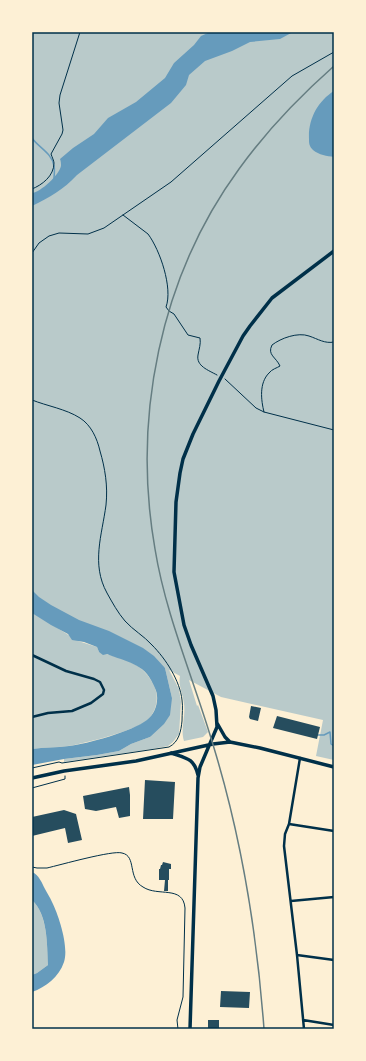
<svg xmlns="http://www.w3.org/2000/svg" width="366" height="1061" font-family="Lato,sans-serif">
	<style>
		.green { fill: #b9caca }
		.water { fill: #669bbc }
		.lines { fill: none; stroke-linecap: round; stroke-linejoin: round }
		.stream { stroke: #669bbc; stroke-width: 1.5 }
		.building { fill: #264d5e }
		.path { stroke: #003049; stroke-width: 1 }
		.minor { stroke: #003049; stroke-width: 2.5 }
		.secondary { stroke: #003049; stroke-width: 3.5 }
		.rail { stroke: #657d81; stroke-width: 1.5 }
		.neatline { fill: none; stroke: #003049; stroke-width: 1.5 }
	</style>
	<rect width="100%" height="100%" fill="#fdf0d5"/>
	<path class="green" d="M32 32H334V760L316 756 323 720 221 697 189 680 197 706 198 705 208 732 203 737 184 741C180 729 186 716 184 704 183 694 178 686 180 676L169 670 179 689 181 702 179 734 173 742 168 746 152 749 64 762V759L97 755 119 751 131 744 150 737 172 698 165 668 32 601Z
		M32 612 78 641 97 647 99 652C124 659 144 662 155 688 159 699 156 710 149 719 140 729 84 744 68 746 56 748 44 747 32 749Z
		M32 900C48 915 47 945 48 965L37 973 32 975Z"/>
	<path class="water" d="M210 32H293L280 39 250 42 232 51 205 61 189 75 186 85 171 103 77 175C63 190 50 197 32 206V193C41 192 59 175 61 166 61 164 61 161 60 159L73 148 94 134 108 118 136 102 165 78 174 63 194 45 201 36Z
		M334 91V157C327 156 319 155 313 150 309 146 309 143 309 139 308 119 318 101 334 91Z
		M32 590 39 597 51 605 79 620 109 631 143 648 154 656 165 668 172 698 170 715 164 724 150 737 131 744 119 751 97 755 64 759 32 765V749C44 747 56 748 69 746 87 744 133 731 147 720 154 715 158 704 157 696 157 692 155 688 153 684 144 663 126 662 107 654L103 655 99 652 97 647 84 642 72 640 68 634 51 625 32 613Z
		M32 872C39 875 42 883 45 889 47 893 50 897 52 902 59 916 69 947 64 962 59 977 46 987 32 992V975L37 973 48 965C47 944 48 915 32 900Z"/>
	<g class="lines">
		<path class="stream" d="M32 138C39 148 52 153 54 166 55 170 54 175 54 179
			M318 735H324L330 732 331 744 334 746"/>
	</g>
	<path class="building" d="M251 706 261 708 258 721 250 719 249 717Z
		M277 716 320 727 317 739 273 728Z
		M145 780 175 782 173 819H143Z
		M129 787 130 795V816L119 818 116 807 96 811 85 809 83 796Z
		M64 810 76 814 82 840 68 843 65 828 32 836V817Z
		M163 862 171 864V869H169V880H168V891H164L165 880H159V869H160L161 865H162Z
		M221 991 250 992 249 1008 220 1007Z
		M208 1020H219V1029H208Z"/>
	<g class="lines">
		<path class="path" d="M32 189C42 185 54 176 54 163 54 161 52 157 51 154L62 134 63 130 59 103 60 95 80 32
			M123 215 148 234C160 250 173 288 166 307L169 311 174 314 188 335 200 338C201 344 199 349 198 355 196 366 208 370 217 375
			M32 253 39 243 49 236 59 233 88 234 104 228 171 182 292 76 334 52
			M225 379 256 408 264 412 334 430
			M32 400C47 406 66 409 80 418 91 425 97 438 100 451 105 468 108 486 106 505 102 535 91 564 107 593 112 602 118 613 125 621 133 630 144 636 152 645 166 659 180 681 182 700 183 707 182 714 182 721 181 731 179 742 169 747L62 763 59 762 32 768
			M264 412C261 400 259 383 269 373 272 369 277 368 280 366 276 357 267 355 272 345 281 338 298 332 309 336 318 339 325 344 334 342
			M32 788 65 779V776
			M32 867 37 868H47C60 865 113 850 122 853 137 856 127 878 143 887 158 897 183 885 185 908L183 997 177 1020 178 1029"/>
		<path class="minor" d="M32 655 66 671 94 679 100 682 104 690 103 694 91 703 72 711 48 713 32 717
			M300 758 289 824 285 834 284 846 297 955 304 1029
			M289 824 334 831
			M291 901 334 897
			M297 955 334 960
			M303 1020 334 1025"/>
		<path class="secondary" d="M217 723 225 737 230 742
			M171 753C186 758 194 758 198 775
			M32 778 64 771 136 761 213 744 230 742 260 748 334 767
			M190 1029 198 778 200 767 217 727 216 710 213 696 191 645 184 625 174 572 176 502 180 473 183 459 193 434 219 381 243 336 250 326 272 298 334 251"/>
		<path class="rail" d="M264 1029C257 934 242 840 214 748 195 682 166 617 155 549 132 418 160 277 239 169 267 130 299 97 334 66"/>
	</g>
	<rect width="366" height="1061" fill="none" stroke="#fdf0d5" stroke-width="66"/>
	<rect x="33" y="33" width="300" height="995" class="neatline"/>
</svg>
